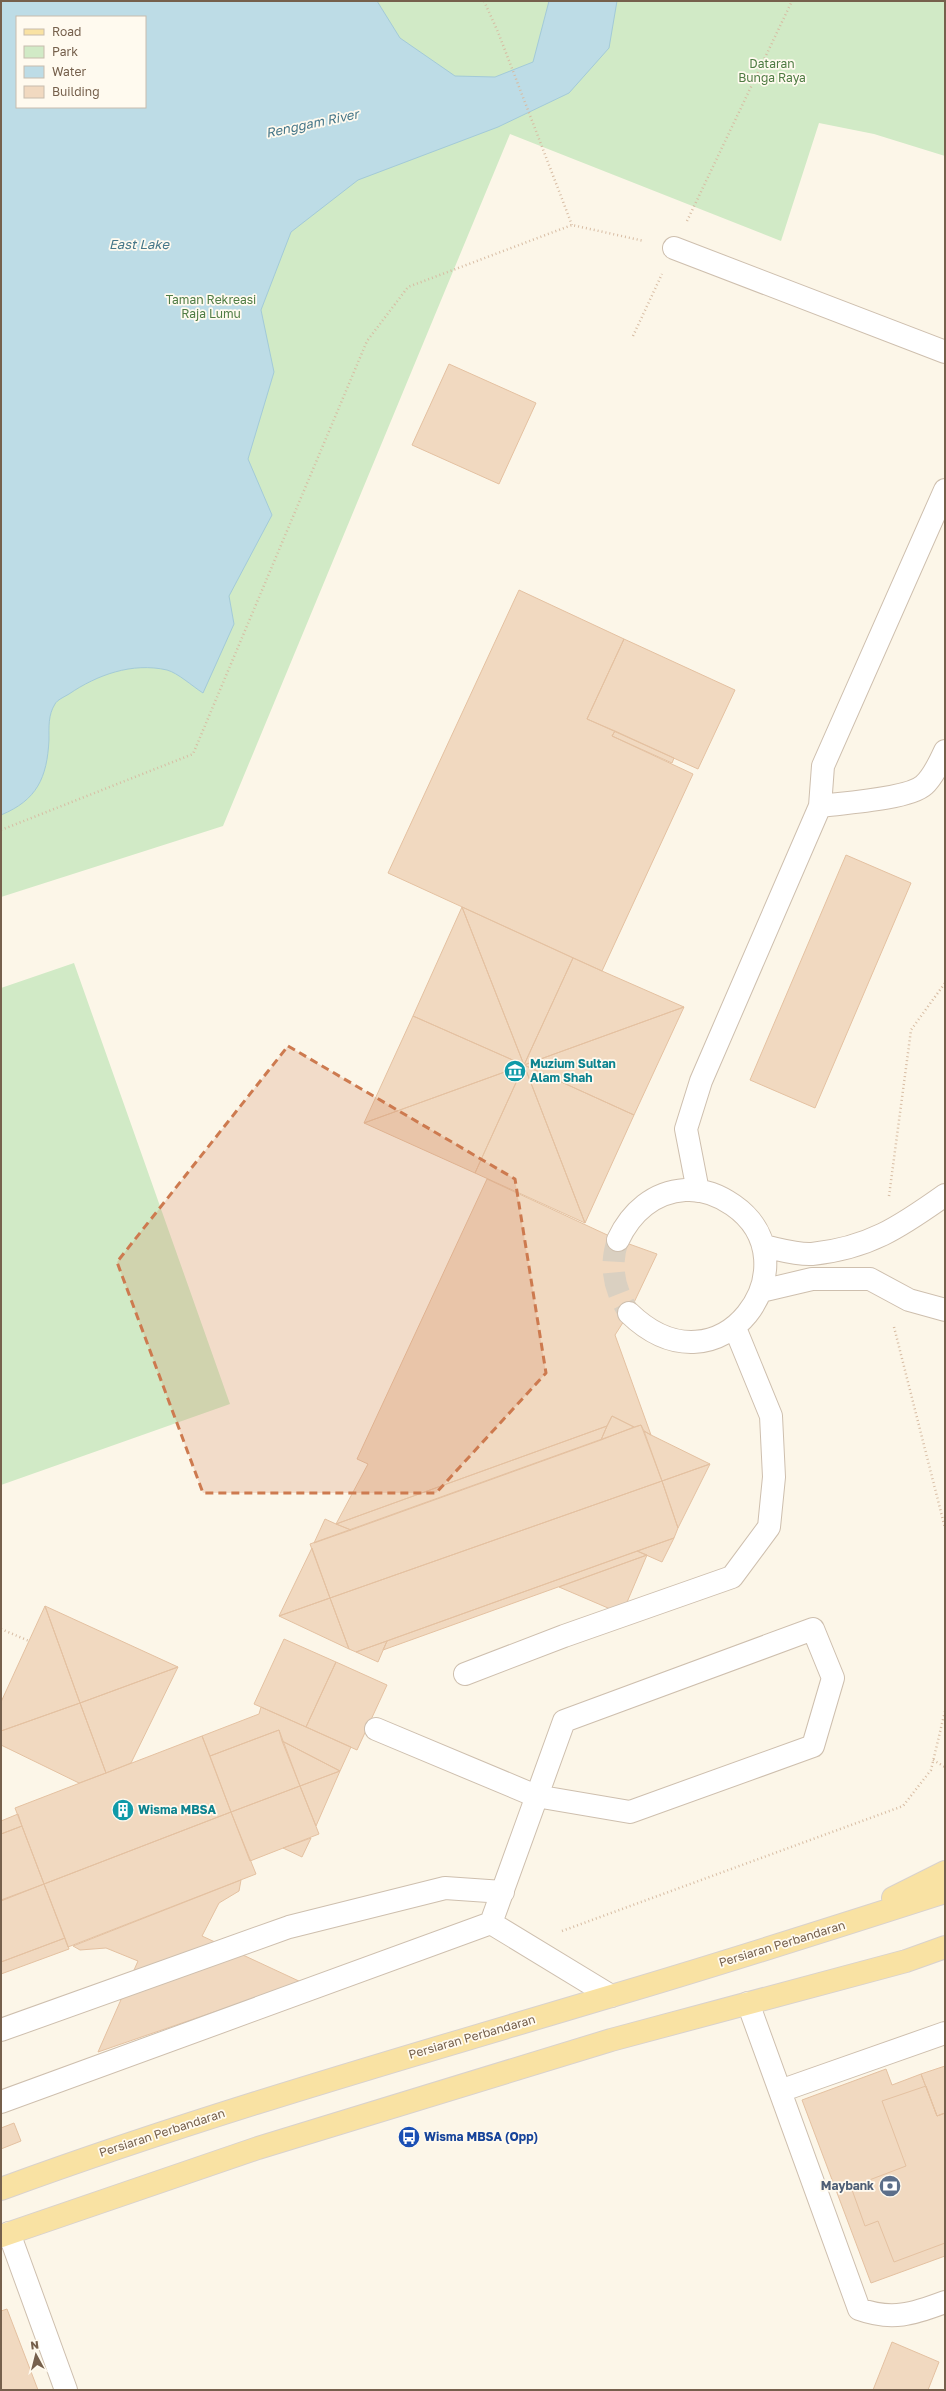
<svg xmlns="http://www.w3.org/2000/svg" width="946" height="2391" font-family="'Golos Text',sans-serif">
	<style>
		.green { fill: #d1eac6; fill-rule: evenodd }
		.water { fill: #bddce6; stroke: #a3cad8; fill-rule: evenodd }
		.building { fill: #f1d9c0; stroke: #e4c1a1 }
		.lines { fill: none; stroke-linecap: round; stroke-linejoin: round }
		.minor-tunnel { stroke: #dad0c1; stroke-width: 22; stroke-dasharray: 22 11; stroke-linecap: butt }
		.minor-casing { stroke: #cebfae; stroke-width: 24 }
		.major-casing { stroke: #d9d2cd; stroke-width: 24 }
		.path { stroke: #d7bca3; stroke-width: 2.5; stroke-dasharray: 1 3; stroke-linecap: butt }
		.minor { stroke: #fff; stroke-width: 22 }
		.major { stroke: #f9e2a3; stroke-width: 22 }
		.marked { fill: #cd7a4f; fill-opacity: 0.2; stroke: #cd7a4f; stroke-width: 3; stroke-dasharray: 8 5; stroke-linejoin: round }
		.labels { text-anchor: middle; stroke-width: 3.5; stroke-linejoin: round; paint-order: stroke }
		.park-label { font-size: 12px; fill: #4f7c44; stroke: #fffaef }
		.culture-label { font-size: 12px; font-weight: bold; fill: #0d838f; stroke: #fffaef; text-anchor: start }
		.street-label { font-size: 12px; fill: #76604c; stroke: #fffaef }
		.transit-label { font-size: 12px; font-weight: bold; fill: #164399; stroke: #fffaef; text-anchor: start }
		.service-label { font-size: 12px; font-weight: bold; fill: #4e5e75; stroke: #fffaef; text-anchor: end }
		.water-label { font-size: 13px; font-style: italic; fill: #467789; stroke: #fffaef }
	</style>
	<rect width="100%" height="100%" fill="#fcf6e8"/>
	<path class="green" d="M1 1H945V156L874 134 819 123 781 241 510 134 223 826 1 897ZM17 17H145V107H17Z
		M74 963 230 1404 1 1485V988Z"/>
	<path class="water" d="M1 1H377L400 38 455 76 495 77 533 62 549 1H617L609 48 569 93 498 127 358 180 291 232 261 310 274 372 248 459 272 515 229 596 234 624 203 693C192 686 178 673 167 670 132 662 97 675 69 694 64 697 57 700 55 704 48 715 49 727 49 740 47 778 37 800 1 815ZM17 17H145V107H17Z"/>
	<path class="building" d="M449 364 536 403 499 484 412 445Z
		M519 590 624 639 587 719 615 731 612 736 693 774 602 971 388 873Z
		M624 639 735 690 698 769 587 719Z
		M615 731 674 758 672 763 612 736Z
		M846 855 911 883 815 1108 750 1080Z
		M462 907 524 1065 413 1016Z
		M462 907 573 958 524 1065Z
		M573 958 602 971 684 1007 524 1065Z
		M684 1007 634 1115 524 1065Z
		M413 1016 524 1065 364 1123Z
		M524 1065 475 1173 364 1123Z
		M524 1065 585 1223 475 1173Z
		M524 1065 634 1115 585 1223Z
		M487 1179 618 1240 657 1254 629 1313 615 1335 651 1435 644 1431 641 1425 634 1427 612 1416 607 1426 336 1524 368 1464 357 1459Z
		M612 1416 634 1427 601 1440 607 1426Z
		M641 1425 662 1481 330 1598 310 1544Z
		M607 1426 601 1440 351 1530 336 1524Z
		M644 1431 651 1435 710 1464 662 1481Z
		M710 1464 678 1528 662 1481Z
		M662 1481 678 1528 674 1538 356 1652 349 1649 330 1598Z
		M325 1519 336 1524 351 1530 314 1543Z
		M674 1538 662 1562 637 1551Z
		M312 1548 330 1598 279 1616Z
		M637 1551 647 1555 383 1650 387 1641Z
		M647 1555 622 1614 559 1587Z
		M330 1598 349 1649 279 1616Z
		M45 1606 80 1703 1 1731V1702Z
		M45 1606 178 1667 80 1703Z
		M284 1639 336 1662 306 1727 254 1704Z
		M387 1641 378 1662 356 1652Z
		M336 1662 387 1685 357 1750 306 1727Z
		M178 1667 131 1763 106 1773 80 1703Z
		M80 1703 106 1773 79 1783 1 1745V1731Z
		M261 1707 351 1747 340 1771 282 1741 279 1730 210 1756 202 1736 259 1714Z
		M279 1730 300 1786 231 1812 210 1756Z
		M202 1736 231 1812 44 1884 15 1808Z
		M282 1741 340 1771 300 1786Z
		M340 1771 316 1826 300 1786Z
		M300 1786 319 1834 250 1861 231 1812Z
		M231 1812 256 1874 68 1947 44 1884Z
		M18 1814 22 1826 1 1834V1821Z
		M22 1826 44 1884 1 1901V1834Z
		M311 1838 302 1857 283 1848Z
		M241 1880 239 1891 219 1903 202 1936 301 1982 98 2052 138 1961 106 1948 80 1950 73 1946Z
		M44 1884 65 1938 1 1962V1900Z
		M65 1938 69 1949 1 1974V1962Z
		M945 2066V2113L937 2116 921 2074Z
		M886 2069 892 2085 921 2074 937 2116 945 2113V2256L871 2283 802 2100Z
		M926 2086 937 2116 945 2113V2243L894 2262 878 2221 865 2226 851 2187 906 2166 882 2101Z
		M14 2123 21 2141 1 2149V2128Z
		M7 2309 38 2390H1V2311Z
		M892 2342 939 2362 928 2390H873Z"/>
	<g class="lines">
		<path class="minor-tunnel" d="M618 1240C609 1266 614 1289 629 1313"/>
		<g class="minor-casing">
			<path id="minor" d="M674 248 945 352
				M820 806C843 803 909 799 924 785 933 777 940 762 945 751
				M698 1191 686 1129 701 1081 820 806 823 766 945 490
				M618 1240C631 1212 654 1192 685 1190 702 1189 719 1195 733 1205 817 1263 721 1402 629 1313
				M763 1246C778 1249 797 1255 812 1254 869 1248 900 1227 945 1195
				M761 1291 812 1279H870L909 1300 945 1310
				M465 1674 564 1636 732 1577 769 1527 774 1477 771 1416 735 1328
				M376 1729 536 1796 630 1812 813 1746 833 1678 813 1629 564 1721 491 1923
				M748 2003 859 2309C892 2321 913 2314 945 2302
				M1 2030 289 1927 445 1888 503 1892
				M780 2091 945 2033
				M1 2102 491 1923 611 1996
				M9 2233 66 2390"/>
		</g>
		<g class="major-casing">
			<path id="major" d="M893 1898 945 1872
				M1 2189C200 2116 404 2058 608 1997 721 1964 833 1928 945 1892
				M1 2236 258 2148 611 2040 906 1961 945 1947"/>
		</g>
		<path class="path" d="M484 1 498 32 572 225
			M687 221 792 1
			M633 336 662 274
			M1 830 193 754 367 341 408 287 572 225 644 241
			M889 1196 911 1030 945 983
			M894 1327 945 1528
			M1 1629 29 1641
			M933 1760 945 1767
			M562 1931 903 1806 931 1770 945 1711"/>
		<use href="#minor" class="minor"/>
		<use href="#major" class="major"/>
	</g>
	<path class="marked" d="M288 1046 515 1179 546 1373 436 1493H203L117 1262Z"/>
	<defs>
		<g id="museum-disc" transform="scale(1.15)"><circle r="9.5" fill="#0f9aa8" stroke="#fffaef"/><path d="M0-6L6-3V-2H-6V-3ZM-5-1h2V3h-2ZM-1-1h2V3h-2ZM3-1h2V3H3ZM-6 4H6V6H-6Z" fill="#fff"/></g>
		<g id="building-disc" transform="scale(1.15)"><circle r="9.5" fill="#0f9aa8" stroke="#fffaef"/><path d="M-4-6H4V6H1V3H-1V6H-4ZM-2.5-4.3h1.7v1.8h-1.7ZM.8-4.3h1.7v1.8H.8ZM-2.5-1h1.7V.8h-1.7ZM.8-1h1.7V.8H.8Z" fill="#fff"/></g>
		<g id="bus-disc" transform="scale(1.15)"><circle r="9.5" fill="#1a4fb4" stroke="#fffaef"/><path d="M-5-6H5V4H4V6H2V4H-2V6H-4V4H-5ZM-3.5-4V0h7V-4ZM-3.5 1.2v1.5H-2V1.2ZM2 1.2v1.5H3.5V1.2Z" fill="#fff"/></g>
		<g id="bank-disc" transform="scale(1.15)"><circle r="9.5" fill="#5c6f8a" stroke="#fffaef"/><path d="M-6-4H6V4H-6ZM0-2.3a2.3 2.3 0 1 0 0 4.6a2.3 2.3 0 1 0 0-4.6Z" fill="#fff"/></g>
	</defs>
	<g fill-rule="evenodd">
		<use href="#museum-disc" x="515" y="1071"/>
		<use href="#building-disc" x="123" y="1810"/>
		<use href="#bus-disc" x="409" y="2137"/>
		<use href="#bank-disc" x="890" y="2186"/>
	</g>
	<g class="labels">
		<g class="park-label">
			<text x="772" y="68">Dataran<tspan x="772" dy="14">Bunga Raya</tspan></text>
			<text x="211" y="304">Taman Rekreasi<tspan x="211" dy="14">Raja Lumu</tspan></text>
		</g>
		<g class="culture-label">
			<text x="530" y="1068">Muzium Sultan<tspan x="530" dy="14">Alam Shah</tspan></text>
			<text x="138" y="1814">Wisma MBSA</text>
		</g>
		<g class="street-label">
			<text transform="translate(782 1944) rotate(-17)" y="4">Persiaran Perbandaran</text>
			<text transform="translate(472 2037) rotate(-16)" y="4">Persiaran Perbandaran</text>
			<text transform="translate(162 2133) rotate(-18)" y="4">Persiaran Perbandaran</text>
		</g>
		<g class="transit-label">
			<text x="424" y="2141">Wisma MBSA (Opp)</text>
		</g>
		<g class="service-label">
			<text x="874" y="2190">Maybank</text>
		</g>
		<g class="water-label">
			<text transform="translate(312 123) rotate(-12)" y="5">Renggam River</text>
			<text x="139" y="249">East Lake</text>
		</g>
	</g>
	<rect width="946" height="2391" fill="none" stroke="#76604c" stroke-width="4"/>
	<rect x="16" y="16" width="130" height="92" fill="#fffaef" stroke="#c8bcae"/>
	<rect x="24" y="29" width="20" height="6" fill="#f9e2a3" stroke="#c8bcae"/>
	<text x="52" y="36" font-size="12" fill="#76604c">Road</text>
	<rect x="24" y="46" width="20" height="12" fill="#d1eac6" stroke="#c8bcae"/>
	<text x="52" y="56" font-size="12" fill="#76604c">Park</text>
	<rect x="24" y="66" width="20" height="12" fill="#bddce6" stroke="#c8bcae"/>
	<text x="52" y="76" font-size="12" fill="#76604c">Water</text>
	<rect x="24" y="86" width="20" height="12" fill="#f1d9c0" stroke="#c8bcae"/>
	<text x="52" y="96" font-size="12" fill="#76604c">Building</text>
	<g transform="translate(36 2355) rotate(353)" stroke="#fffaef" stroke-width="3" paint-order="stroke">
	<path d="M0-3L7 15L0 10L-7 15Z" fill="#76604c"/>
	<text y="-6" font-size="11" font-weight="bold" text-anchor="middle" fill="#76604c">N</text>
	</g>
</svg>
